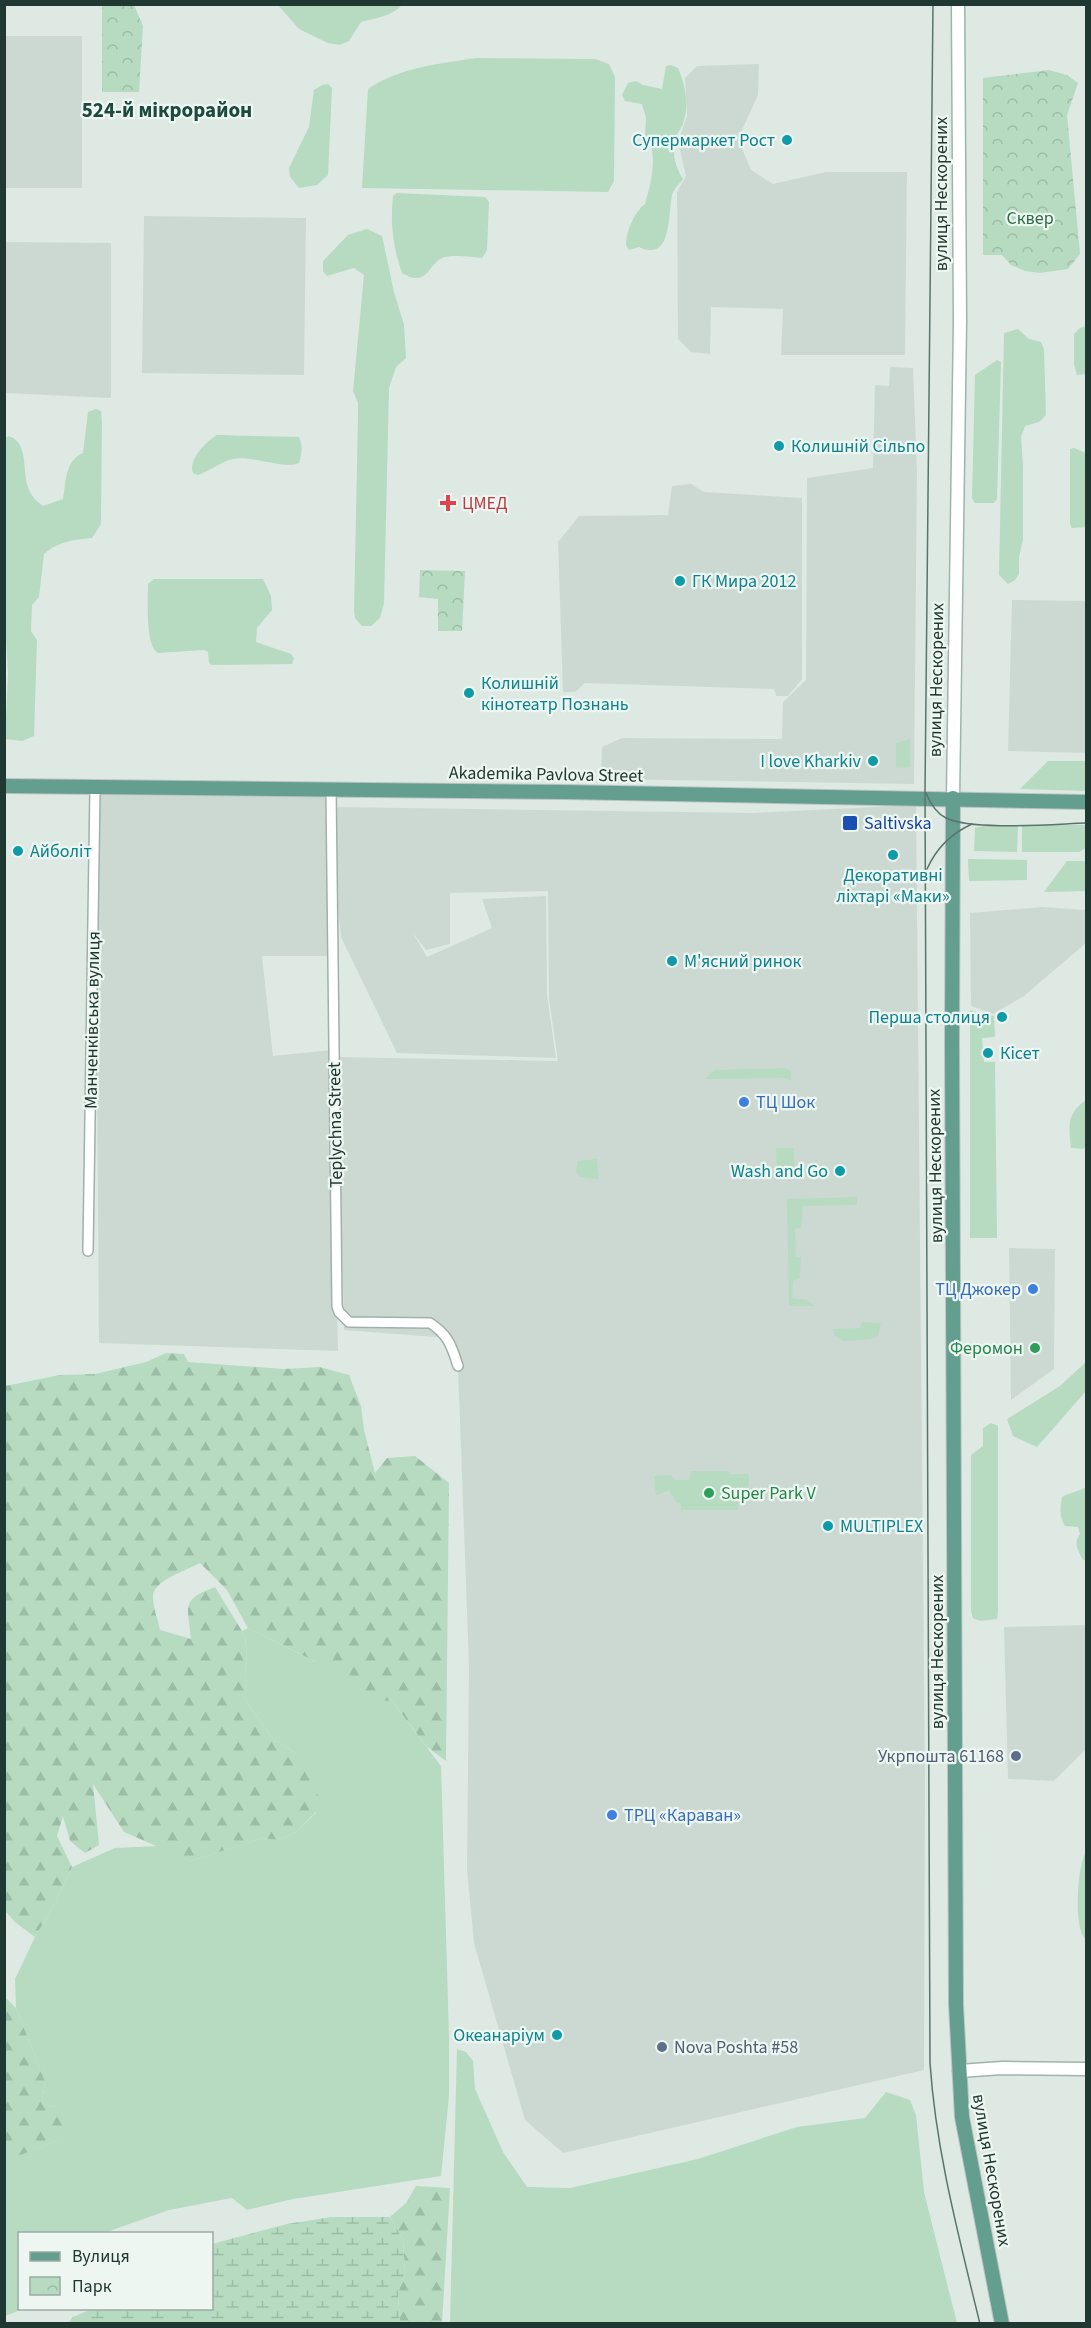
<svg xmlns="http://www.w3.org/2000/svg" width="1091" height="2328" viewBox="0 0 1091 2328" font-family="'Source Sans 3',sans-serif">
<defs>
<pattern id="forest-firs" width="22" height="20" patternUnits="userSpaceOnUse" patternTransform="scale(1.5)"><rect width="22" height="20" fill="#b6dbc0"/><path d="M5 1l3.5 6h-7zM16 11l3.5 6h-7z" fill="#9cbda5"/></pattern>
<pattern id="wetland-marsh" width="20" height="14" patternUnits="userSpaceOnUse" patternTransform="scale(1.5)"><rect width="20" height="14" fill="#b6dbc0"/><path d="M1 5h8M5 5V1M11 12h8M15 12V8" fill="none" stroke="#9cbda5"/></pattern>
<pattern id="park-crowns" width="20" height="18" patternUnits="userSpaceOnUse" patternTransform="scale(1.5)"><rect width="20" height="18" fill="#b6dbc0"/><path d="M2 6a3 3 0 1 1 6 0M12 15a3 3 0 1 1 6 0" fill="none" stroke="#9cbda5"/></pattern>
</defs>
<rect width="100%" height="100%" fill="#dee9e4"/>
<g fill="#ccd9d3">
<polygon points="4,36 82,36 82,188 5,188"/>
<polygon points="759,64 758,95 738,139 751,170 773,184 826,172 907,172 905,355 781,355 783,309 711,307 710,354 691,352 678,339 677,192 686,176 678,142 687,116 685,78 697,66"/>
<polygon points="144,216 306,218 304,375 142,373"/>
<polygon points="5,242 111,243 111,398 5,393"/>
<polygon points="890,367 913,368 917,471 914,784 601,779 602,747 622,738 782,739 783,702 806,680 807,478 873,468 875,385 889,386"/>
<polygon points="691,484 704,492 802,498 802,679 788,696 776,696 774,689 585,683 575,692 563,692 558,542 579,516 668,515 672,486"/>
<polygon points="1012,600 1086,601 1086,753 1008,751"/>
<polygon points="95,795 327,797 330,956 262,956 273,1056 332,1050 338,1351 99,1343"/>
<polygon points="916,805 925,1784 924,2070 563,2153 525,2120 474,1943 467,1870 469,1666 458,1366 448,1338 344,1330 338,1057 558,1061 549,999 548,891 450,893 450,944 426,950 413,933 427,957 492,928 482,899 546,896 547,995 556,1058 397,1053 341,937 337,897 334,807 752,813"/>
<polygon points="1042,907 1086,910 1086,943 1024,996 993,1014 971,1006 970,913"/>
<polygon points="1009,1248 1055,1249 1054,1369 1011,1400"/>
<polygon points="1086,1625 1086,1749 1054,1781 1008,1779 1004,1627"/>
</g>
<g fill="#b6dbc0">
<path d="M278,5H402C392,16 376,18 361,22L349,41L340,45L328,43L299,29Z"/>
<path d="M476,58L595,59L609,64L615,77L614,181L608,192L362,188L368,89C401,67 438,64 476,58Z"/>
<path d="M671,65L678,68C685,84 689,104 684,120C683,127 678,131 676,137C671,151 675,167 683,179C679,184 674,189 672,195C668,214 672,263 639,247L629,250L626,245C626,232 634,212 645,204C650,187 660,150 645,137L646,118L642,104L625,101L622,95L628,83L636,81L643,85L662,89L666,66Z"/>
<polygon points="328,84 332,88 328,175 317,185 299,188 290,177 289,168 309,127 314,90 322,85"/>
<path d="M397,193L485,197L489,202L487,250L482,258C471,257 452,254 442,258C427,266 427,288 402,273C393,248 390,223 393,196Z"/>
<polygon points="367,229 382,236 394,292 404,325 406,358 396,367 389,388 384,603 380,618 371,626 362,626 355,618 354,612 358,416 358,403 353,391 364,275 354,268 327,276 323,271 323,261 348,235"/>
<polygon points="1086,326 1086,374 1077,375 1074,365 1074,334 1080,328"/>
<polygon points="1018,329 1029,339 1041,342 1044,349 1046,415 1039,422 1025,426 1021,437 1023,466 1023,540 1019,557 1019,574 1015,580 1008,584 999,575 1004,333"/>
<polygon points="997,360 1001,362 997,499 994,503 975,503 972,498 975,375"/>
<path d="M96,409L101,411L102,421L101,524L92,538C73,540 59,541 44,554L39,597L32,605L31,631L37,640L34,736L22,741L5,739L8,673L6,640L4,641L5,439L8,436C29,441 22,472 28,487C31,496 36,501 43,506L63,499C66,482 65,460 83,453L88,412Z"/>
<path d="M217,435L299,437C303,446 302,453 299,463C284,470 252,455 233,459C222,461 210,471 198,475L193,473C188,460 206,441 217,435Z"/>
<polygon points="1074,448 1086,453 1086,527 1072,528 1070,524 1070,449"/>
<path d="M154,579H263L271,596L272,610L257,628L256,642L291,654L294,658L292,664L212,665L209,663L208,652L204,650L158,653C145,646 148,599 148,584Z"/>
<polygon points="910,739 910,767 896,768 896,743"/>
<polygon points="1048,761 1086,761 1086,791 1020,789"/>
<polygon points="1018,825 1017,852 974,851 975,828 983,826"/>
<polygon points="1022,825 1086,825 1086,848 1079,852 1022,852"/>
<polygon points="968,859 1027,860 1027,880 969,881"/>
<polygon points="1067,861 1086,861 1086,891 1044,892"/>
<polygon points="970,1010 994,1016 995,1037 982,1038 984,1062 995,1062 997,1238 970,1238"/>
<polygon points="785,1068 791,1071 791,1081 782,1078 705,1079 714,1070"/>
<path d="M1086,1100V1147L1083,1149L1071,1148C1069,1126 1066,1114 1086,1100Z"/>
<polygon points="776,1148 794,1148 795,1174 792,1177 782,1176 777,1170"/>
<polygon points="597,1159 599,1179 580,1177 576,1171 578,1161"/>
<polygon points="857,1197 857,1205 803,1206 801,1228 795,1229 796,1257 801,1257 800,1278 793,1281 792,1298 807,1300 815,1306 789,1306 787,1199"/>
<polygon points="862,1322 881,1323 878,1336 871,1339 843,1341 834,1335 833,1329 860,1328"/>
<polygon points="1086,1362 1086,1391 1037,1447 1013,1436 1007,1419 1060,1386"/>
<polygon points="991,1423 998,1426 998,1612 997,1619 980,1621 973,1618 971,1611 971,1455 983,1446 983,1428"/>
<polygon points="691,1471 729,1471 729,1474 749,1474 748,1496 741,1496 738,1498 738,1510 681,1510 681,1503 677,1503 669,1490 656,1496 654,1476 671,1475 674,1480 689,1480"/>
<path d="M1086,1487V1560H1083C1078,1550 1073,1544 1080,1534L1078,1527L1065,1526C1059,1516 1060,1508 1062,1497C1071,1492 1078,1492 1086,1487Z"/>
<polygon points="248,1628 391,1700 441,1766 449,2036 449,2096 441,2176 293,2199 247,2210 232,2198 169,2210 104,2233 20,2234 20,2308 23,2309 5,2316 4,2161 57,2141 71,2130 54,2107 42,2103 45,2081 16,2008 15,1979 35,1937 56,1902 72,1867 115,1848 158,1846 191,1861 262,1838 278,1840 295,1833 316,1813 297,1754 273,1739 246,1701 245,1674 247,1656 245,1636 242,1631"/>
<path d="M1086,1852V1940C1073,1930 1077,1866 1086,1852Z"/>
<polygon points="457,2049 466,2052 473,2061 475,2089 503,2152 527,2187 570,2188 698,2159 797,2127 865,2118 886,2092 910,2100 916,2115 924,2192 957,2323 450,2323"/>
</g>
<g fill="url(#forest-firs)">
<path d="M166,1353L184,1354L188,1362L283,1369L320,1367L349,1375L361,1406L364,1430L375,1473L387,1458L415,1456L449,1483L446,1761L427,1747L391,1700L374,1703L314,1661L248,1628L227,1590L200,1563C187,1570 152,1581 153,1597C153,1608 158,1620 160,1630L191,1639C188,1606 180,1600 215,1587L245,1636L247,1656L245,1674L246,1701L273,1739L297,1754L310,1767L319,1801L315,1813L295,1833L278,1840L262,1838L191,1861L124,1832L93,1784L99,1845L85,1853L70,1841L63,1816L57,1836L72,1867L56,1902L35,1937L16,1923L5,1911V1386L60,1375L95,1374L146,1362Z"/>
<polygon points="4,1996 16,2008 45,2081 42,2103 54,2107 69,2117 71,2131 57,2141 5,2161"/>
<polygon points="416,2186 450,2188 442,2323 400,2323 398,2293 405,2272 403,2240 390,2217 406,2203"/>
</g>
<polygon fill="url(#wetland-marsh)" points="331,2217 390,2217 403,2240 405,2272 398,2293 400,2323 68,2323 73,2317 92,2309 212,2308 212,2244 287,2224"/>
<g fill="url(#park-crowns)">
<polygon points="102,5 134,5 143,26 139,92 102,92"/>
<polygon points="1049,70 1067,75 1078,83 1067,115 1080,254 1068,269 1040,273 1025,271 1011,265 1002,255 983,255 983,78"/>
<polygon points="420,570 465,571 462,631 438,631 438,599 419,597"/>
</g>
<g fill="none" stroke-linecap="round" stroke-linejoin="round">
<g stroke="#a1b0ab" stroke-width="12">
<g id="street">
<path d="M331,789L337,1306L339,1312L349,1322L430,1323C448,1334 452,1347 458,1366"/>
<polyline points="88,1251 95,788"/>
</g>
</g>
<g stroke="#9db5ac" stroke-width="15">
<g id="secondary">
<polyline points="953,798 960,321 958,4"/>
<polyline points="959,2071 1002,2068 1086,2069"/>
</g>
</g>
<g stroke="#bcc3c2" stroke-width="16">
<g id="primary">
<polyline points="4,786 564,792 1086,802"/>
<polyline points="953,798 952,1043 956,2005 962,2117 1002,2324"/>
</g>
</g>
<use href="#street" stroke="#fff" stroke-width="9"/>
<use href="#secondary" stroke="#fff" stroke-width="12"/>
<use href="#primary" stroke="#639e8f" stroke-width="14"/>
<g stroke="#5a746d" stroke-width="1.5">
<path d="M933,4L925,792L930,2063C936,2152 959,2237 980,2324"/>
<path d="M926,793C930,803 936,813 946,818C973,831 1054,824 1086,823"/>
<path d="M927,869C936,849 952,833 972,824"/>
</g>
</g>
<g fill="#0f9aa8" stroke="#eef6f2" stroke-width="2">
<circle cx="787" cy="140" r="6"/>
<circle cx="779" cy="446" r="6"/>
<circle cx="680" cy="581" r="6"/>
<circle cx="469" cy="693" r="6"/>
<circle cx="873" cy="761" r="6"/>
<circle cx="18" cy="851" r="6"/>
<circle cx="893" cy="855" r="6"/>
<circle cx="672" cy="961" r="6"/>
<circle cx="1002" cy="1017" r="6"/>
<circle cx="988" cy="1053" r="6"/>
<circle cx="840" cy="1171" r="6"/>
<circle cx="828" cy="1526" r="6"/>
<circle cx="557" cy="2035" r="6"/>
</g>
<path fill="#e0444e" stroke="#eef6f2" stroke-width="2" d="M445 494h6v6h6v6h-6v6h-6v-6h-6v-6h6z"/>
<rect fill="#1a4fb4" stroke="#eef6f2" stroke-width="2" x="842" y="815" width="16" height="16" rx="3"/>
<g fill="#3f7fe0" stroke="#eef6f2" stroke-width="2">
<circle cx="744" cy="1102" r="6"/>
<circle cx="1033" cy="1289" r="6"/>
<circle cx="612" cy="1815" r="6"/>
</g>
<g fill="#2e9e5b" stroke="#eef6f2" stroke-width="2">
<circle cx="1035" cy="1348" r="6"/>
<circle cx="709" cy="1493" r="6"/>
</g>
<g fill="#5c6f8a" stroke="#eef6f2" stroke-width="2">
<circle cx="1016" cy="1756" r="6"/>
<circle cx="662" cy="2047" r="6"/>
</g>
<g text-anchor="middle" stroke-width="4.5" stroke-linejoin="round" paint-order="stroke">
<g font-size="18" fill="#0d838f" stroke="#eef6f2" text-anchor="start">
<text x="775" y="146" text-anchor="end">Супермаркет Рост</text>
<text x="791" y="452">Колишній Сільпо</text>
<text x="692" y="587">ГК Мира 2012</text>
<text x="481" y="689">Колишній<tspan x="481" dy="21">кінотеатр Познань</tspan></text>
<text x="861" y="767" text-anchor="end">I love Kharkiv</text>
<text x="30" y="857">Айболіт</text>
<text x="893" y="881" text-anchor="middle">Декоративні<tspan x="893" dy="21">ліхтарі «Маки»</tspan></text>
<text x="684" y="967">М'ясний ринок</text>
<text x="990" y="1023" text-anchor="end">Перша столиця</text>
<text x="1000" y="1059">Кісет</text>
<text x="828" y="1177" text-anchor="end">Wash and Go</text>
<text x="840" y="1532">MULTIPLEX</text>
<text x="545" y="2041" text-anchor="end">Океанаріум</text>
</g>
<g font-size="18" fill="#203832" stroke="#eef6f2">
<text transform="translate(941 194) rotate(-90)" y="6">вулиця Нескорених</text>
<text transform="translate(936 680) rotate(-89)" y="6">вулиця Нескорених</text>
<text transform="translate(546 774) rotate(1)" y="6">Akademika Pavlova Street</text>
<text transform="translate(92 1020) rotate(-89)" y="6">Манченківська вулиця</text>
<text transform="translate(335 1125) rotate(-91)" y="6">Teplychna Street</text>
<text transform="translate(935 1166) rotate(-91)" y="6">вулиця Нескорених</text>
<text transform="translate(937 1652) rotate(-90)" y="6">вулиця Нескорених</text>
<text transform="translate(992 2170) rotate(80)" y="6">вулиця Нескорених</text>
</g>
<g font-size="18" fill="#2b6e45" stroke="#eef6f2">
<text x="1030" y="224">Сквер</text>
</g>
<g font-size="18" fill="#be3a42" stroke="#eef6f2" text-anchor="start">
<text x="462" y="509">ЦМЕД</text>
</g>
<g font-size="18" fill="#164399" stroke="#eef6f2" text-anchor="start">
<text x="864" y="829">Saltivska</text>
</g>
<g font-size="18" fill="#366cbe" stroke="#eef6f2" text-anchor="start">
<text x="756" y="1108">ТЦ Шок</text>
<text x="1021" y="1295" text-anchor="end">ТЦ Джокер</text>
<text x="624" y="1821">ТРЦ «Караван»</text>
</g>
<g font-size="18" fill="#27864d" stroke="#eef6f2" text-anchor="end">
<text x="1023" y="1354">Феромон</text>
<text x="721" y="1499" text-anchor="start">Super Park V</text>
</g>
<g font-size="18" fill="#4e5e75" stroke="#eef6f2" text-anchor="end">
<text x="1004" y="1762">Укрпошта 61168</text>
<text x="674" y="2053" text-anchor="start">Nova Poshta #58</text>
</g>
<g font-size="21" font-weight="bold" fill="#1c4a3f" stroke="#eef6f2">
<text x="167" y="117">524-й мікрорайон</text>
</g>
</g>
<rect width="1091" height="2328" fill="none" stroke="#203832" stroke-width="12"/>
<rect x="18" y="2232" width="195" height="78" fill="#eef6f2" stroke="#9caaa5" stroke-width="1.5"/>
<rect x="30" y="2252" width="30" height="9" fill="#639e8f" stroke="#9caaa5" stroke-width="1.5"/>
<text x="72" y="2262" font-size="18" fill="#203832">Вулиця</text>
<rect x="30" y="2277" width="30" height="18" fill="url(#park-crowns)" stroke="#9caaa5" stroke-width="1.5"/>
<text x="72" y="2292" font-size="18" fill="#203832">Парк</text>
</svg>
